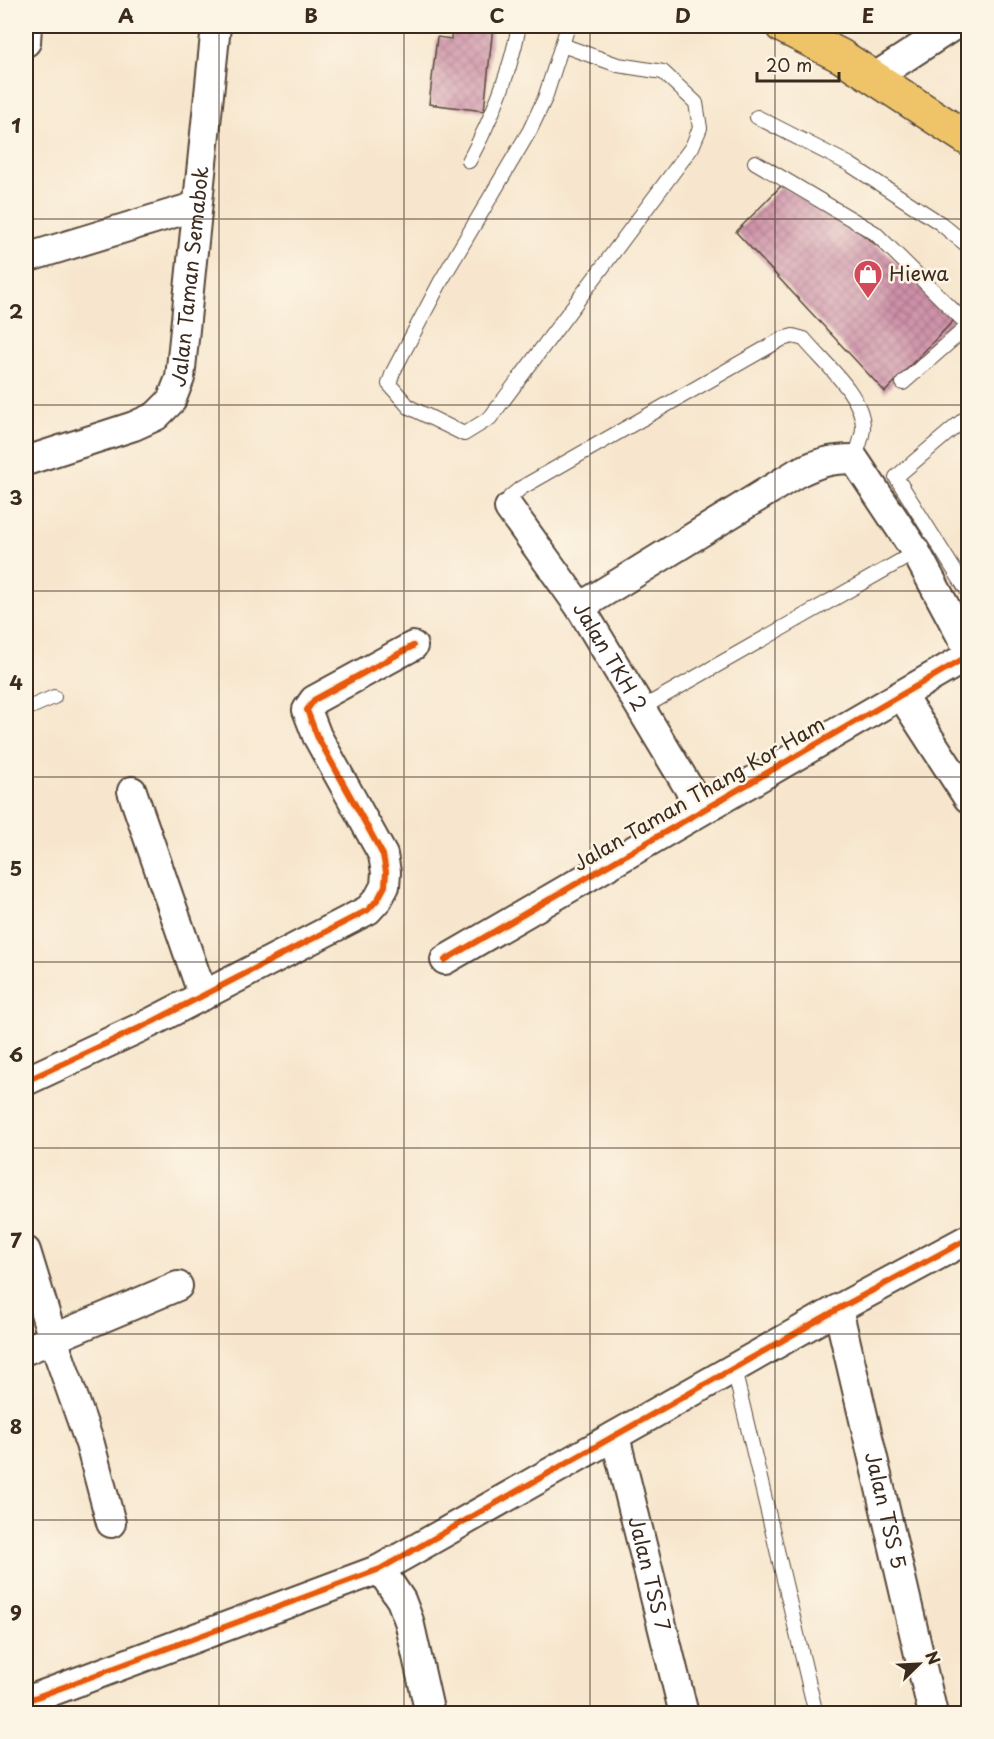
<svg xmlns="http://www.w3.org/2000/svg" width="994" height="1739" viewBox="0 0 994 1739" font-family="'Playpen Sans',sans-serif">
<defs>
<pattern id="building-cross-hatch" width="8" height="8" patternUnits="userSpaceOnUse" patternTransform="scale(1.5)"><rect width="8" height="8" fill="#ce90a8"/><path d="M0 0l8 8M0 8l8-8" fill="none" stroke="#a87688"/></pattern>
</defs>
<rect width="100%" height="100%" fill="#fcf5e5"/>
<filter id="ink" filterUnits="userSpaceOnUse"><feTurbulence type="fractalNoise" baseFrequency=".0167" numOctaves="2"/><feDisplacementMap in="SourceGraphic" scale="12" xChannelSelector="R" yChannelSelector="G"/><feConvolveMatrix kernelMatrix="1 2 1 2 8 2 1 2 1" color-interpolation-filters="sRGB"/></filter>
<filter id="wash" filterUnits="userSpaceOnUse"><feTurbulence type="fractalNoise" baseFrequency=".008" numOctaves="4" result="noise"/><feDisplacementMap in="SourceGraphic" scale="24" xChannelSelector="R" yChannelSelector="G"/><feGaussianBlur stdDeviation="1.35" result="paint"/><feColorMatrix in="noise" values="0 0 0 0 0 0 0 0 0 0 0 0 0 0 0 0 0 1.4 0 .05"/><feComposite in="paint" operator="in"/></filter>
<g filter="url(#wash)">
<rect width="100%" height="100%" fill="#f7e6cd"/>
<g id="blocks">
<g fill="url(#building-cross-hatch)">
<polygon points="452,26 493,26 484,111 429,104 437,37 451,39"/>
<polygon points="781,186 849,224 884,251 955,319 885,392 736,232"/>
</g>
</g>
</g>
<g filter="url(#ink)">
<use href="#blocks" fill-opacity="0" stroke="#574638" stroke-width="1.5"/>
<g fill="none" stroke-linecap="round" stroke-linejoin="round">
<g stroke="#574638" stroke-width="16">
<g id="lane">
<polyline points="562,45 618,65 663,72 696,103 700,128 692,147 490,418 464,434 409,407 389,384 393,372 441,281 530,130 545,98 568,26"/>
<polyline points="757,117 849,164 940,223 968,246"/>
<path d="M469,161C492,118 510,74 519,26"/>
<polyline points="755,162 875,233 968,325"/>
<polyline points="903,383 968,326"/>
<polyline points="968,416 896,477 968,592"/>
<path d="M509,508L510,497L521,488L782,339L793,336L804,339C824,363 863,395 863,427C863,438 858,448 854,459"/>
<polyline points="642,708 916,552"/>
<polyline points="26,709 54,697"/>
<polyline points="734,1369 816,1714"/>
</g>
</g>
<g stroke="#574638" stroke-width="32">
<g id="street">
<polyline points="26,42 27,26"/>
<polyline points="875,77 953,26"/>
<polyline points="26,258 197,206"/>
<path id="s1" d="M26,461L134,426L156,416L171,401L180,378L216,26"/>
<path id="s2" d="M509,508L580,607L702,810"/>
<path d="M580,607L797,473C818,463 830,459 854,459L916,552L968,649"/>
<polyline points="902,696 968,798"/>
<polyline points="132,791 203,996"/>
<polyline points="445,960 968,656"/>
<polyline points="26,1081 152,1022 368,910 378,899 385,886 386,872 383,855 317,736 307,710 314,700 413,646"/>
<polyline points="26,1251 53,1339 90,1444 111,1523"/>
<path id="s3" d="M838,1309L933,1714"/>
<polyline points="26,1350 178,1286"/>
<path id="s4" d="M615,1436L684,1714"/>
<polyline points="380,1569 401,1600 409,1621 430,1714"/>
<polyline points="26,1701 380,1569 838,1309 968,1239"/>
</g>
</g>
<g stroke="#574638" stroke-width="36">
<polyline id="primary" points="782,26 841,56 968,139"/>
</g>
<use href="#lane" stroke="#fff" stroke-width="14"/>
<use href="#street" stroke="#fff" stroke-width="28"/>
<use href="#primary" stroke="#efc469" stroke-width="33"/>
<g stroke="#fcf5e5" stroke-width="10">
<g id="cycleway">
<polyline points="445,960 968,656"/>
<polyline points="26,1081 152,1022 368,910 378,899 385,886 386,872 383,855 317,736 307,710 314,700 413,646"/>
<polyline points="26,1701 380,1569 838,1309 968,1239"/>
</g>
</g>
<use href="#cycleway" stroke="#e8590c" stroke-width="6"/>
</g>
</g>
<path fill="none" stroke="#3b2a1e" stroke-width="1.5" stroke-opacity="0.55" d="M219,26V1714M404,26V1714M590,26V1714M775,26V1714M26,219H968M26,405H968M26,591H968M26,777H968M26,962H968M26,1148H968M26,1334H968M26,1520H968"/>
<defs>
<g id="shop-pin" transform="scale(1.5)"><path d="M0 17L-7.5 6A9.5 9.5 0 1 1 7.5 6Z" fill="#d1495b" stroke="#fcf5e5"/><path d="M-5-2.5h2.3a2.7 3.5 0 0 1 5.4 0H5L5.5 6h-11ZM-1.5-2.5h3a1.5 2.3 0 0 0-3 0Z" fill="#fff"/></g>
</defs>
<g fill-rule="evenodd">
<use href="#shop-pin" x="868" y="274"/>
</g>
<g text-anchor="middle" stroke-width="5" stroke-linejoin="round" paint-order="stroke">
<g font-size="20" fill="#3b2a1e" stroke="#fcf5e5" text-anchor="start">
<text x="889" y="281">Hiewa</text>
</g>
<g font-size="20" fill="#3b2a1e" stroke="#fcf5e5">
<text dy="7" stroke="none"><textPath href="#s1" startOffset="286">Jalan Taman Semabok</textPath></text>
<text dy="7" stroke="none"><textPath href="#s2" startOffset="180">Jalan TKH 2</textPath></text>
<text transform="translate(699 794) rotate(-30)" y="7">Jalan Taman Thang Kor Ham</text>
<text dy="7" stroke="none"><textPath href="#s3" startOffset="207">Jalan TSS 5</textPath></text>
<text dy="7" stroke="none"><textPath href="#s4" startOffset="142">Jalan TSS 7</textPath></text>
</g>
</g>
<rect width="994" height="1739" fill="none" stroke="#fcf5e5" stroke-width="66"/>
<g transform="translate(919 1664) rotate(66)" stroke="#fcf5e5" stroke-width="4.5" paint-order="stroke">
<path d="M0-4.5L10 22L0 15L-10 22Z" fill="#3b2a1e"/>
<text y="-9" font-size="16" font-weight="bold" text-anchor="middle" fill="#3b2a1e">N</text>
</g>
<path d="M757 72v9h82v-9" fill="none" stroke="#3b2a1e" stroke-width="3"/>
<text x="766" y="72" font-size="18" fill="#3b2a1e" stroke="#fcf5e5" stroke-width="4.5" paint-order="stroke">20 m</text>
<rect x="33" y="33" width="928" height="1673" fill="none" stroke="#3b2a1e" stroke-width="2"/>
<g font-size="20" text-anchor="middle" font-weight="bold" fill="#3b2a1e">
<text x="126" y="23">A</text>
<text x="311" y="23">B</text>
<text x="497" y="23">C</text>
<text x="683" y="23">D</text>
<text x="868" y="23">E</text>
<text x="16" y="133">1</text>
<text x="16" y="319">2</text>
<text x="16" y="505">3</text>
<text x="16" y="690">4</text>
<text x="16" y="876">5</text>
<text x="16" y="1062">6</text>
<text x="16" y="1248">7</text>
<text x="16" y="1434">8</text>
<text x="16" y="1620">9</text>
</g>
</svg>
